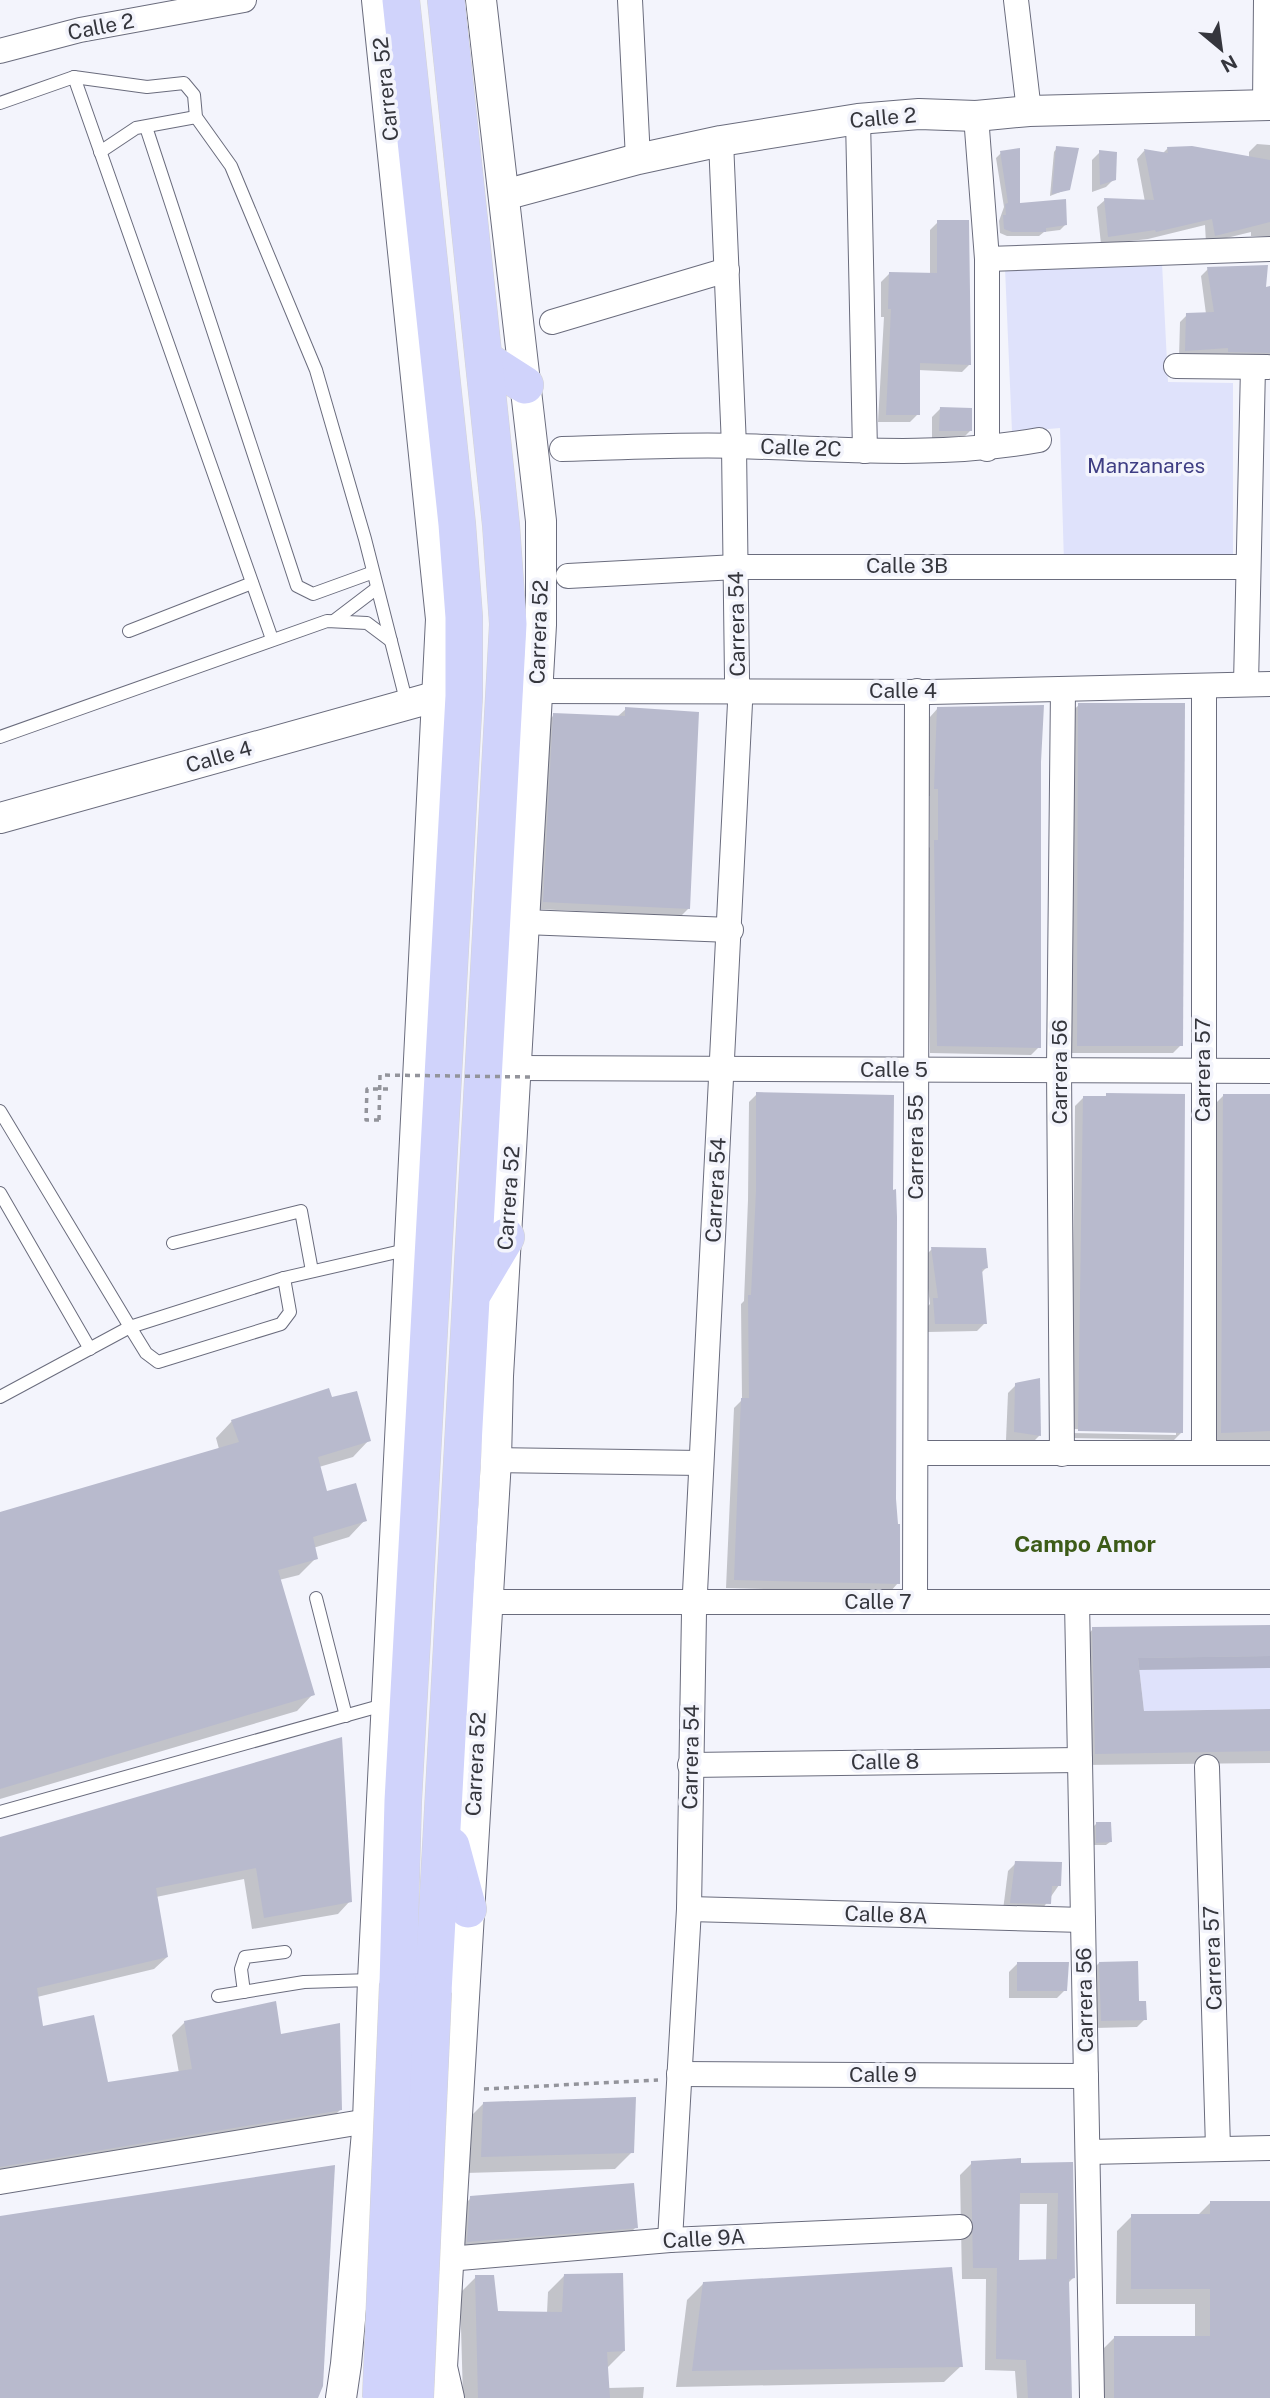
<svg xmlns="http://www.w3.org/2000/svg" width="1270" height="2398" viewBox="0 0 1270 2398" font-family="'Public Sans',sans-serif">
<rect width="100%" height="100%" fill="#f3f4fc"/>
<g fill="#dfe2fb">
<polygon points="1162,263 1168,382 1233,383 1233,560 1064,563 1060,428 1012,432 1005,268"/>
<polygon points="1270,1656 1270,1709 1144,1711 1138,1658"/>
</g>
<g fill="#0003" fill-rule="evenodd">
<polygon points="1257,144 1270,145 1270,236 1251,236 1251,232 1206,243 1205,225 1148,239 1101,244 1097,207 1105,200 1145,202 1137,159 1144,151 1162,154 1168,148 1249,158 1249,152"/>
<polygon points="1057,148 1068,189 1050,196 1054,152"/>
<polygon points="1100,152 1114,179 1106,187 1092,192 1092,160"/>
<polygon points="1001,153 1018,204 1065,225 1060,230 1044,232 1039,236 1007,236 1000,233 999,221 1004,207 996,158"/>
<polygon points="938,222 970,364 962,372 918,370 918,414 910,422 878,422 884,317 881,317 881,282 889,274 930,275 930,230"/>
<polygon points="1208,269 1264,289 1270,296 1270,360 1221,358 1222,354 1179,357 1180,322 1187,315 1206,314 1201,276"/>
<polygon points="940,409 970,431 962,439 932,438 932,417"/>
<polygon points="1079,705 1181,1045 1173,1053 1069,1053 1070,713"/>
<polygon points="938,708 1039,761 1039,1047 1031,1055 930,1053 927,850 930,847 930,796 927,796 930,717"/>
<polygon points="626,709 689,908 681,916 536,909 546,723 554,715 617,717"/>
<polygon points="757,1094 895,1499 898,1583 890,1592 726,1588 734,1408 742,1400 741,1304 744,1301 748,1200 749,1102"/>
<polygon points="1270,1094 1270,1441 1214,1440 1215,1104 1223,1096"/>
<polygon points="1107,1095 1182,1432 1174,1440 1071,1438 1071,1433 1176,1435 1176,1431 1071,1429 1075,1106 1083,1098 1103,1098"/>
<polygon points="932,1249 986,1268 981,1273 985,1323 977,1331 928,1332 926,1308 930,1304 924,1257"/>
<polygon points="1016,1385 1040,1435 1032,1443 1006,1440 1008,1393"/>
<polygon points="330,1400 369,1440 353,1457 319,1467 326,1493 365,1520 349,1537 313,1548 316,1558 299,1575 279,1580 313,1694 297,1711 0,1799 0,1514 219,1449 216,1438 232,1421"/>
<polygon points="1270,1627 1270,1668 1138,1670 1142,1713 1270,1711 1270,1763 1083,1765 1081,1642 1093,1629"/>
<polygon points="341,1739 350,1901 338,1914 252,1929 244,1879 156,1897 167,1957 154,1969 37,1997 42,2028 107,2084 179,2073 172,2035 185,2022 279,2036 340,2110 328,2122 0,2175 0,1838"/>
<polygon points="1097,1823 1110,1842 1106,1845 1094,1845 1093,1827"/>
<polygon points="1016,1863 1059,1885 1041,1911 1003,1910 1008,1871"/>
<polygon points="1099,1963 1137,2003 1145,2019 1137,2027 1094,2028 1091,1971"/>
<polygon points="1017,1964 1065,1990 1057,1998 1009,1998 1009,1972"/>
<polygon points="483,2104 632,2152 615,2169 465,2173 467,2120"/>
<path d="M972,2163L1071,2164L1073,2278L1067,2284L1069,2398H1017L1015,2371L985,2370L986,2279H962L960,2175ZM1018,2204H1047L1046,2261H1018Z"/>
<polygon points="471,2198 636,2227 620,2244 452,2258 454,2215"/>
<polygon points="1211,2202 1270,2203 1270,2398 1099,2398 1100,2352 1115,2337 1195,2337 1195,2304 1116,2304 1117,2231 1132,2216 1197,2216"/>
<polygon points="564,2276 624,2351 608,2367 608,2388 644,2387 643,2398 463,2398 460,2293 476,2277 496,2313 547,2313 548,2292"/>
<polygon points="704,2283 961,2366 944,2382 676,2387 687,2300"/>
</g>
<g fill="#b8bacd" fill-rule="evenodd">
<polygon points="1056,146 1079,148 1070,190 1052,194"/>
<polygon points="1192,146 1270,160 1270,222 1215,236 1212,219 1156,232 1155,230 1108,237 1104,198 1154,200 1144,149 1168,153 1167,147"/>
<polygon points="1020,148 1020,203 1066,199 1067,225 1046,228 1046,232 1012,232 1004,229 1003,215 1006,215 1005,204 1008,203 1000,151"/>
<polygon points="1099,150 1117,152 1116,180 1100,185"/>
<polygon points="937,220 969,220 971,365 920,363 920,415 886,415 891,309 888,309 889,272 937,273"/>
<polygon points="1268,265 1266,287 1270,286 1270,353 1228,352 1228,348 1185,351 1186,313 1214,312 1207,267"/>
<polygon points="940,407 972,408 972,431 939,431"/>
<polygon points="1078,703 1185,703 1183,1046 1077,1046"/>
<polygon points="1044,705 1041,762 1041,1048 937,1046 934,840 938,840 938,789 934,789 937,707"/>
<polygon points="625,707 699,712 690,909 543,902 553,713 625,716"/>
<polygon points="756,1092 894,1095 893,1190 896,1189 897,1217 896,1499 898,1524 900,1524 900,1584 734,1580 741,1398 749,1398 748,1295 751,1295 756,1191"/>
<polygon points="1106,1093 1185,1094 1183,1433 1078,1431 1083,1096 1106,1096"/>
<polygon points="1223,1094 1270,1094 1270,1431 1221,1433"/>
<polygon points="931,1247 986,1248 988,1268 982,1269 987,1324 935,1324 933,1298 938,1298"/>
<polygon points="1040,1378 1041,1436 1014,1432 1015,1383"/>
<polygon points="329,1388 332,1397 357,1391 371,1441 318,1457 327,1491 356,1483 367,1521 313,1537 318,1559 278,1570 315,1695 0,1789 0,1512 239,1442 231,1420"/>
<polygon points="1270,1625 1270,1656 1138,1658 1144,1711 1270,1709 1270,1751 1095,1754 1092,1627"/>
<polygon points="342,1737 352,1902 264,1918 256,1868 156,1888 168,1957 37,1988 43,2026 94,2015 108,2082 192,2069 184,2021 276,2001 281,2034 340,2023 342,2110 0,2167 0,1837"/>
<polygon points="1096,1822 1111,1822 1112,1842 1096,1843"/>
<polygon points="1015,1861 1062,1862 1061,1886 1052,1886 1051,1904 1010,1903"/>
<polygon points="1138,1961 1139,2001 1146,2001 1147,2020 1101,2021 1099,1962"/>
<polygon points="1017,1962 1069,1962 1067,1991 1017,1991"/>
<polygon points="636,2097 634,2153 481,2157 483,2102"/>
<path d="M1021,2158V2163L1073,2162L1075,2278L1069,2279L1072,2398H1028L1026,2360L996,2359L997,2268H973L971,2161ZM1020,2193H1058L1057,2259L1019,2260Z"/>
<polygon points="335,2165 323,2386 318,2398 0,2398 0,2216"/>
<polygon points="634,2183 638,2228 467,2242 470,2196"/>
<polygon points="1210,2201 1270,2201 1270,2398 1114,2398 1114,2336 1210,2336 1210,2289 1131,2289 1131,2214 1210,2214"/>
<polygon points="952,2267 963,2367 692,2371 703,2282"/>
<polygon points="623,2273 625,2351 607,2352 610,2398 478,2398 475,2275 494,2275 498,2311 562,2312 564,2274"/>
</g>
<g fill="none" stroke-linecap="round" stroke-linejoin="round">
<g stroke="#6a6c7d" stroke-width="14">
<g id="service">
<polyline points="74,77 147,87 184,83 194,95 196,117 231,166 316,370 365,539 407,704"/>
<polyline points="0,103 74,77 272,639"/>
<polyline points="146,127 297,586 313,594 371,573"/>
<polyline points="100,152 136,128 196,117"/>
<polyline points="335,620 377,588"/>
<polyline points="129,631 252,583"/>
<polyline points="0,737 327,621 367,623 391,641"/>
<polyline points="0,1111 130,1327 284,1278 410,1249"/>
<polyline points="0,1193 90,1349"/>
<polyline points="173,1243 301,1211 312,1271"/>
<polyline points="0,1397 130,1327 146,1353 158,1362 281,1324 290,1312 284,1278"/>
<polyline points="316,1598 346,1716"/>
<polyline points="0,1812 387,1704"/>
<polyline points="244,1992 241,1969 245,1957 285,1952"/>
<polyline points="218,1996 304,1982 372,1980"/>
</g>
</g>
<g stroke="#6a6c7d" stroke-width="26">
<g id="minor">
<polyline points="630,0 638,159"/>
<polyline points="1016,0 1029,111"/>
<polyline points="0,51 80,30 244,0"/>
<polyline points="1265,105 1266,0"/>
<polyline points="976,116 987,259 987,449"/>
<polyline points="858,119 865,451"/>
<polyline points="987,259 1270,249"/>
<polyline points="552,322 727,270"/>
<polyline points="1176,366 1267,367"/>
<path d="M562,449C621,448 680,444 738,446C838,449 940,458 1039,440"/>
<polyline points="568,576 736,567 1247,567"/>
<polyline points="1246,684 1253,367"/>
<polyline points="1204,687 1204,1453"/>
<polyline points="536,691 930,692 1270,684"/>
<polyline points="524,922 731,930"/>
<polyline points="517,1068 1270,1071"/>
<polyline points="917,1453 1270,1453"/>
<polyline points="1062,1454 1059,1068 1063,689"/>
<polyline points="496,1460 701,1463"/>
<polyline points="485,1602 1270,1602"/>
<polyline points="915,1602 917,691"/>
<polyline points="1077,1602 1092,2398"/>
<polyline points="690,1765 1080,1760"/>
<polyline points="1207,1767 1218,2148"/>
<polyline points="689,1909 1083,1920"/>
<polyline points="679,2074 1086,2076"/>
<polyline points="1088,2152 1270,2148"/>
<polyline points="0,2182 368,2121"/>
<polyline points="670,2240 689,1909 694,1612 740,703 737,679 734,446 721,141"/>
<polyline points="448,2259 670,2240 960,2227"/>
</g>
</g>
<g stroke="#6a6c7d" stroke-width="32">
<g id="tertiary">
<polyline points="504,195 638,159 721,141 858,119 919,114 976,116 1029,111 1270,105"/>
<polyline points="0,818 438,696"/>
<polyline points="341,2398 346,2364 368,2121 373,1980 441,619 377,0"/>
<polyline points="449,2398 442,2367 496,1460 498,1376 541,625 541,521 481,0"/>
</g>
</g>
<g stroke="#d3d3d4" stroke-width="38">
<g id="primary">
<polyline points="484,359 525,385"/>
<polyline points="474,1291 506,1237"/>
<polyline points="451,1846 468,1909"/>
<polyline points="398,1984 403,1801 464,696 464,617 457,524 401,0"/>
<polyline points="433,1992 508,624 501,525 446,0"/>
</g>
</g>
<g stroke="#93949b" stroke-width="3.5" stroke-dasharray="5 5" stroke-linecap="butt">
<polyline points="379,1120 366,1120 367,1089 392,1089"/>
<polyline points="484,2089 658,2080"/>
</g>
<use href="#service" stroke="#fff" stroke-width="12"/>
<use href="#minor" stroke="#fff" stroke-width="24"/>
<use href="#tertiary" stroke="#fff" stroke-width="30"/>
<use href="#primary" stroke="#d0d3fb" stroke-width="37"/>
<g stroke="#d3d3d4" stroke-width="38" stroke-linecap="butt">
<g id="primary-bridge">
<polyline points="381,2398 398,1984"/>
<polyline points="415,2398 433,1992"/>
</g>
</g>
<polyline stroke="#93949b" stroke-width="3.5" stroke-dasharray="5 5" stroke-linecap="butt" points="379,1120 380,1075 531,1077"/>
<use href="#primary-bridge" stroke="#d0d3fb" stroke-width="37"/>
</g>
<g text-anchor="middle" stroke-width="7" stroke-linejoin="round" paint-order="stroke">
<g font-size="21" fill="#35363d" stroke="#f3f4fc">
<text transform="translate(101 27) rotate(-11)" y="7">Calle 2</text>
<text transform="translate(386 89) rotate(-96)" y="7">Carrera 52</text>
<text transform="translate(883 118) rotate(-5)" y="7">Calle 2</text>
<text transform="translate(801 448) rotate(2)" y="7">Calle 2C</text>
<text x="907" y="573">Calle 3B</text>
<text transform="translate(737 624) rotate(-91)" y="7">Carrera 54</text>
<text transform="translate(539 632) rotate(-88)" y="7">Carrera 52</text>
<text x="903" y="698">Calle 4</text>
<text transform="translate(219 757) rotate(-16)" y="7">Calle 4</text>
<text x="894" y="1077">Calle 5</text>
<text transform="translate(1203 1070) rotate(-90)" y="7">Carrera 57</text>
<text transform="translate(1060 1072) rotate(-90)" y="7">Carrera 56</text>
<text transform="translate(916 1147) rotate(-90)" y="7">Carrera 55</text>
<text transform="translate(716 1190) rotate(-87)" y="7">Carrera 54</text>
<text transform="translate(509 1198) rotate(-86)" y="7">Carrera 52</text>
<text x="878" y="1609">Calle 7</text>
<text transform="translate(691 1757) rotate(-89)" y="7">Carrera 54</text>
<text transform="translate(885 1762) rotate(-1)" y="7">Calle 8</text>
<text transform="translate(476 1764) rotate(-87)" y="7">Carrera 52</text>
<text transform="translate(886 1915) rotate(2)" y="7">Calle 8A</text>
<text transform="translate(1213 1958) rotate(-92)" y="7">Carrera 57</text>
<text transform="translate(1085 2000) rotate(-91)" y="7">Carrera 56</text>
<text x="883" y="2082">Calle 9</text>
<text transform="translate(704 2239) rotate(-3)" y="7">Calle 9A</text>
</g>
<g font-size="21" fill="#3f3e84" stroke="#f3f4fc">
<text x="1146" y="473">Manzanares</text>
</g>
<g font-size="23" font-weight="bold" fill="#3d5b18" stroke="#f3f4fc">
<text x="1085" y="1552">Campo Amor</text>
</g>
</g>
<g transform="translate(1221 49) rotate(151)" stroke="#f3f4fc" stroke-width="5" paint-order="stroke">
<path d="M0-5L12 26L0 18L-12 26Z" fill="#35363d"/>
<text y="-10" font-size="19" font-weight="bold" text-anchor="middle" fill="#35363d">N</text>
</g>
</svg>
